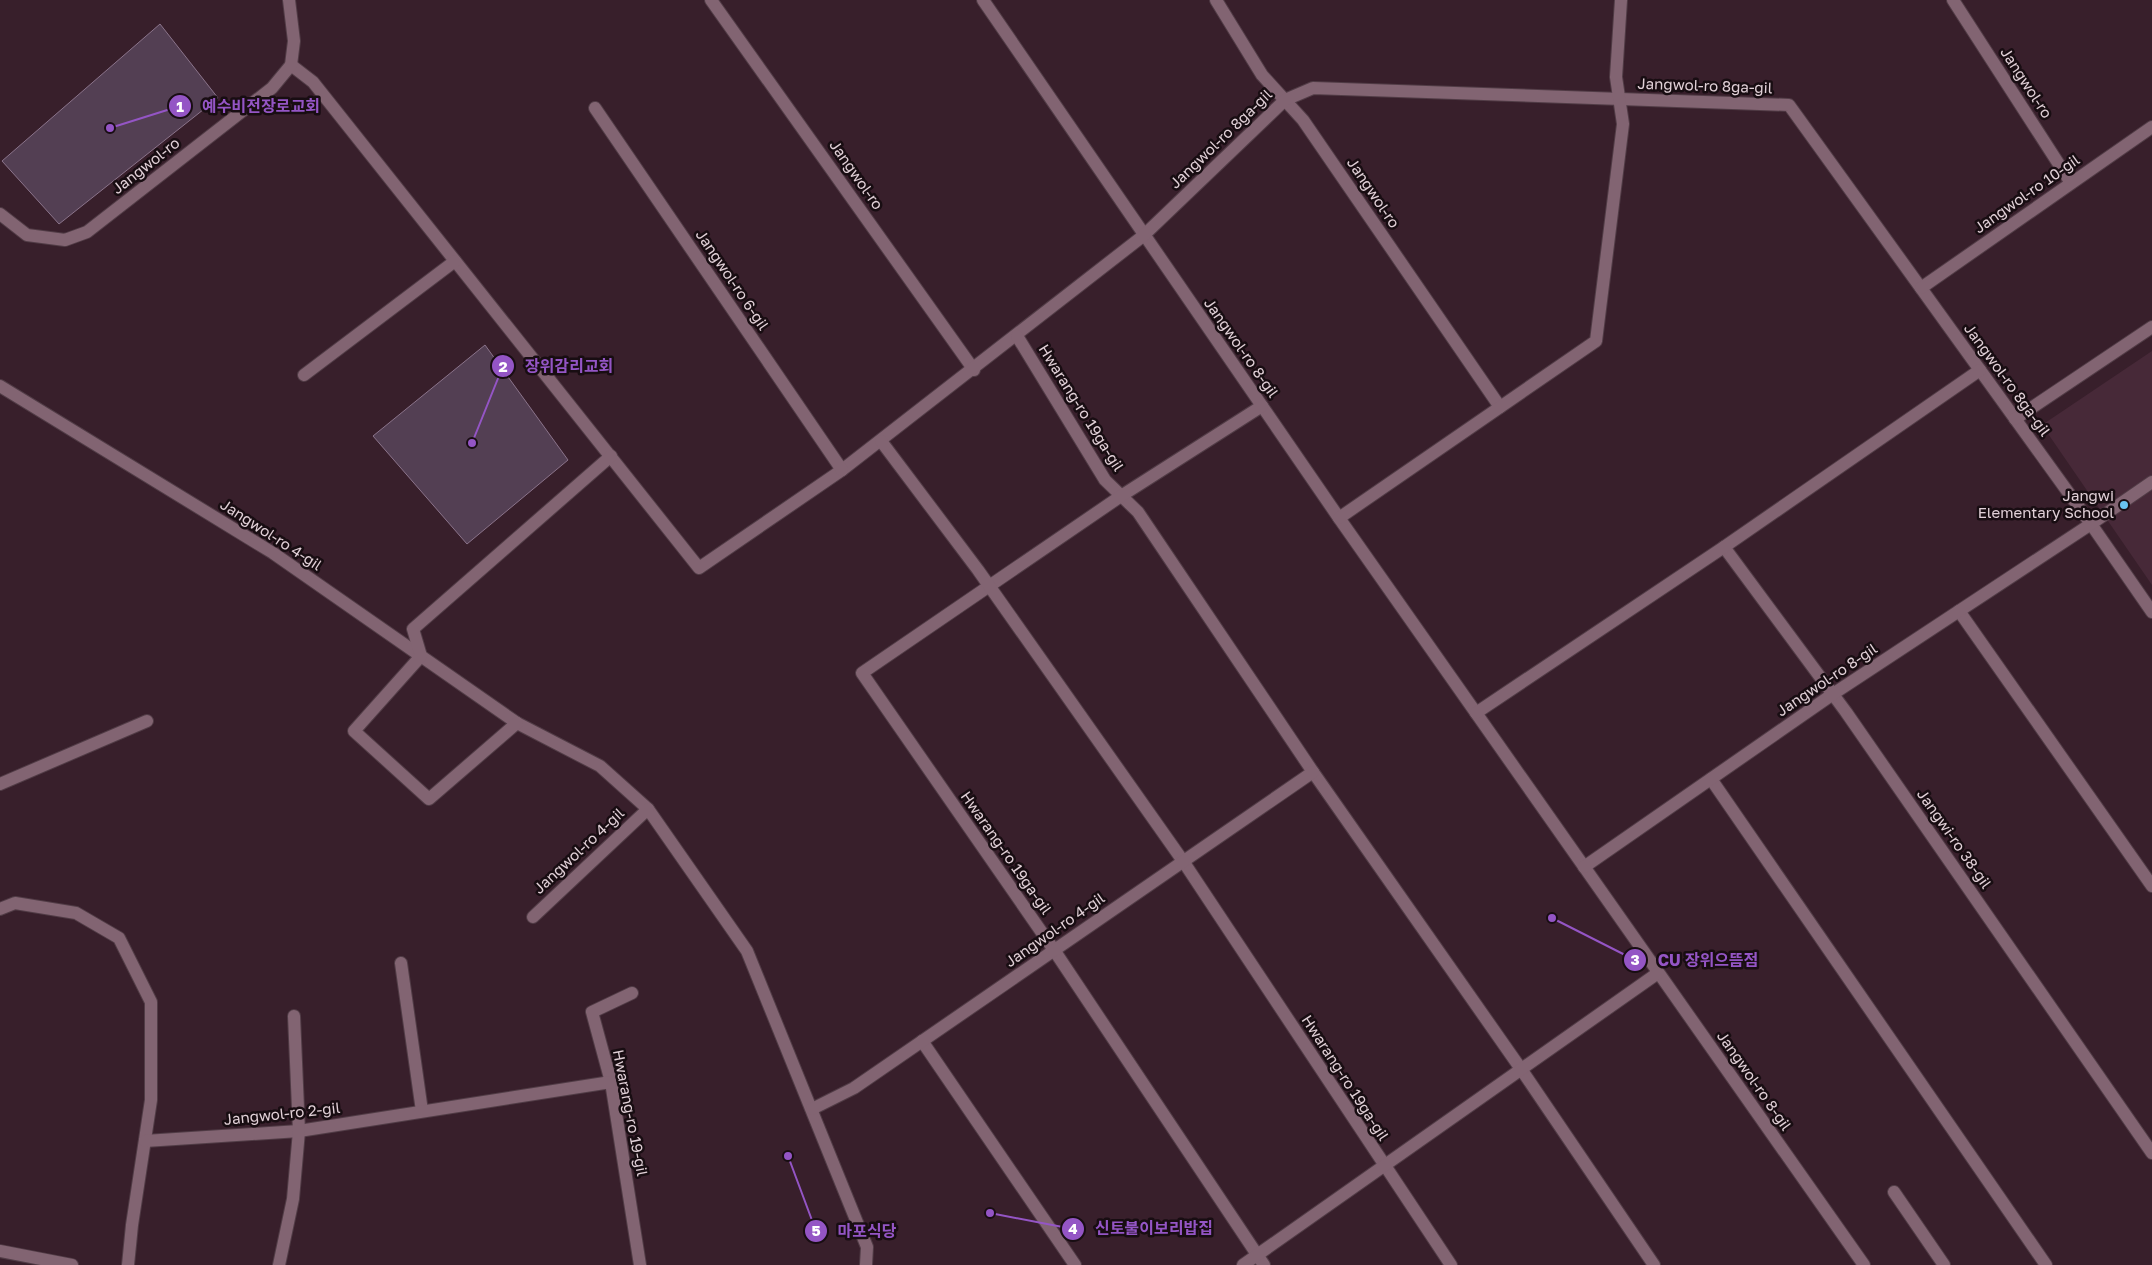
<svg xmlns="http://www.w3.org/2000/svg" width="2152" height="1265" viewBox="0 0 2152 1265" font-family="'Golos Text','Noto Sans KR',sans-serif">
<rect width="100%" height="100%" fill="#381f2b"/>
<polygon fill="#472938" points="2152,351 2152,585 2042,425"/>
<g fill="#533f53" stroke="#8b748b">
<polygon points="160,24 218,98 59,224 2,161"/>
<polygon points="485,345 568,460 467,544 373,436"/>
</g>
<g fill="none" stroke-linecap="round" stroke-linejoin="round">
<g stroke="#513c46" stroke-width="14">
<g id="minor">
<polyline points="711,0 974,370"/>
<polyline points="983,0 1339,518 1864,1265"/>
<polyline points="1216,0 1262,75 1303,120 1500,407"/>
<polyline points="1953,0 2071,183"/>
<polyline points="291,65 313,82 699,568 842,470 1143,236 1285,100 1313,88 1789,105 2091,524 2152,612"/>
<polyline points="595,108 842,470"/>
<polyline points="0,214 27,235 65,240 87,232 272,88 291,65 294,41 289,0"/>
<polyline points="1921,288 2152,127"/>
<polyline points="1017,336 1105,480 1138,512 1313,772 1521,1069 1654,1265"/>
<polyline points="304,375 455,261"/>
<polyline points="0,386 273,553 517,723 600,766 648,809 747,951 867,1247 866,1265"/>
<polyline points="1262,406 1121,496 862,673 1054,950 1264,1265"/>
<polyline points="2015,419 2152,327"/>
<polyline points="881,441 978,570 1183,861 1451,1265"/>
<polyline points="1339,518 1596,341 1623,124 1616,77 1621,0"/>
<polyline points="1724,547 1846,712 2152,1153"/>
<polyline points="1959,611 2152,886"/>
<polyline points="1476,713 1724,547 1980,370"/>
<polyline points="517,723 429,799 354,731 421,656 413,629 611,456"/>
<polyline points="1711,779 2046,1265"/>
<polyline points="0,784 147,721"/>
<polyline points="1584,867 1833,694 2091,524 2152,482"/>
<polyline points="0,909 15,903 76,913 119,938 151,1002 151,1100 132,1225 128,1265"/>
<polyline points="533,917 648,809"/>
<polyline points="401,963 422,1111"/>
<polyline points="632,993 592,1012 611,1082 640,1265"/>
<polyline points="922,1041 1075,1265"/>
<polyline points="812,1109 854,1088 1313,772"/>
<polyline points="145,1141 299,1131 611,1082"/>
<polyline points="1894,1192 1944,1265"/>
<polyline points="0,1251 72,1265"/>
<polyline points="279,1265 293,1199 299,1131 294,1016"/>
<polyline points="1243,1265 1658,973"/>
</g>
</g>
<use href="#minor" stroke="#826472" stroke-width="12"/>
</g>
<circle fill="#69c3f1" stroke="#180d12" stroke-width="2" cx="2124" cy="505" r="5"/>
<g text-anchor="middle" stroke-width="5" stroke-linejoin="round" paint-order="stroke">
<g font-size="15" fill="#e1d0d7" stroke="#180d12">
<text transform="translate(2026 83) rotate(57)" y="5">Jangwol-ro</text>
<text transform="translate(1705 86) rotate(2)" y="5">Jangwol-ro 8ga-gil</text>
<text transform="translate(1221 139) rotate(-44)" y="5">Jangwol-ro 8ga-gil</text>
<text transform="translate(146 166) rotate(-38)" y="5">Jangwol-ro</text>
<text transform="translate(856 175) rotate(55)" y="5">Jangwol-ro</text>
<text transform="translate(1373 193) rotate(56)" y="5">Jangwol-ro</text>
<text transform="translate(2027 194) rotate(-35)" y="5">Jangwol-ro 10-gil</text>
<text transform="translate(732 280) rotate(56)" y="5">Jangwol-ro 6-gil</text>
<text transform="translate(1241 348) rotate(55)" y="5">Jangwol-ro 8-gil</text>
<text transform="translate(2007 380) rotate(54)" y="5">Jangwol-ro 8ga-gil</text>
<text transform="translate(1081 408) rotate(58)" y="5">Hwarang-ro 19ga-gil</text>
<text transform="translate(271 535) rotate(33)" y="5">Jangwol-ro 4-gil</text>
<text transform="translate(1827 680) rotate(-34)" y="5">Jangwol-ro 8-gil</text>
<text transform="translate(1954 839) rotate(55)" y="5">Jangwi-ro 38-gil</text>
<text transform="translate(579 851) rotate(-43)" y="5">Jangwol-ro 4-gil</text>
<text transform="translate(1006 853) rotate(55)" y="5">Hwarang-ro 19ga-gil</text>
<text transform="translate(1055 930) rotate(-35)" y="5">Jangwol-ro 4-gil</text>
<text transform="translate(1345 1078) rotate(57)" y="5">Hwarang-ro 19ga-gil</text>
<text transform="translate(1754 1081) rotate(55)" y="5">Jangwol-ro 8-gil</text>
<text transform="translate(630 1113) rotate(79)" y="5">Hwarang-ro 19-gil</text>
<text transform="translate(282 1114) rotate(-6)" y="5">Jangwol-ro 2-gil</text>
</g>
<g font-size="15" fill="#e1d0d7" stroke="#180d12" text-anchor="end">
<text x="2114" y="501">Jangwi<tspan x="2114" dy="17">Elementary School</tspan></text>
</g>
</g>
<path fill="none" stroke="#9455c5" stroke-width="2" d="M110 128L180 106M472 443L503 366M1552 918L1635 960M990 1213L1073 1229M788 1156L816 1231"/>
<g fill="#9455c5" stroke="#180d12" stroke-width="2">
<circle cx="110" cy="128" r="5"/>
<circle cx="472" cy="443" r="5"/>
<circle cx="1552" cy="918" r="5"/>
<circle cx="990" cy="1213" r="5"/>
<circle cx="788" cy="1156" r="5"/>
<circle cx="180" cy="106" r="12"/>
<circle cx="503" cy="366" r="12"/>
<circle cx="1635" cy="960" r="12"/>
<circle cx="1073" cy="1229" r="12"/>
<circle cx="816" cy="1231" r="12"/>
</g>
<g font-size="15" text-anchor="middle" font-weight="bold" fill="#fff">
<text x="180" y="112">1</text>
<text x="503" y="372">2</text>
<text x="1635" y="965">3</text>
<text x="1073" y="1234">4</text>
<text x="816" y="1236">5</text>
</g>
<g font-size="16" text-anchor="middle" font-weight="bold" fill="#9455c5" stroke="#180d12" stroke-width="5" stroke-linejoin="round" paint-order="stroke">
<text x="261" y="112">예수비전장로교회</text>
<text x="569" y="372">장위감리교회</text>
<text x="1708" y="966">CU 장위으뜸점</text>
<text x="1154" y="1234">신토불이보리밥집</text>
<text x="867" y="1237">마포식당</text>
</g>
</svg>
